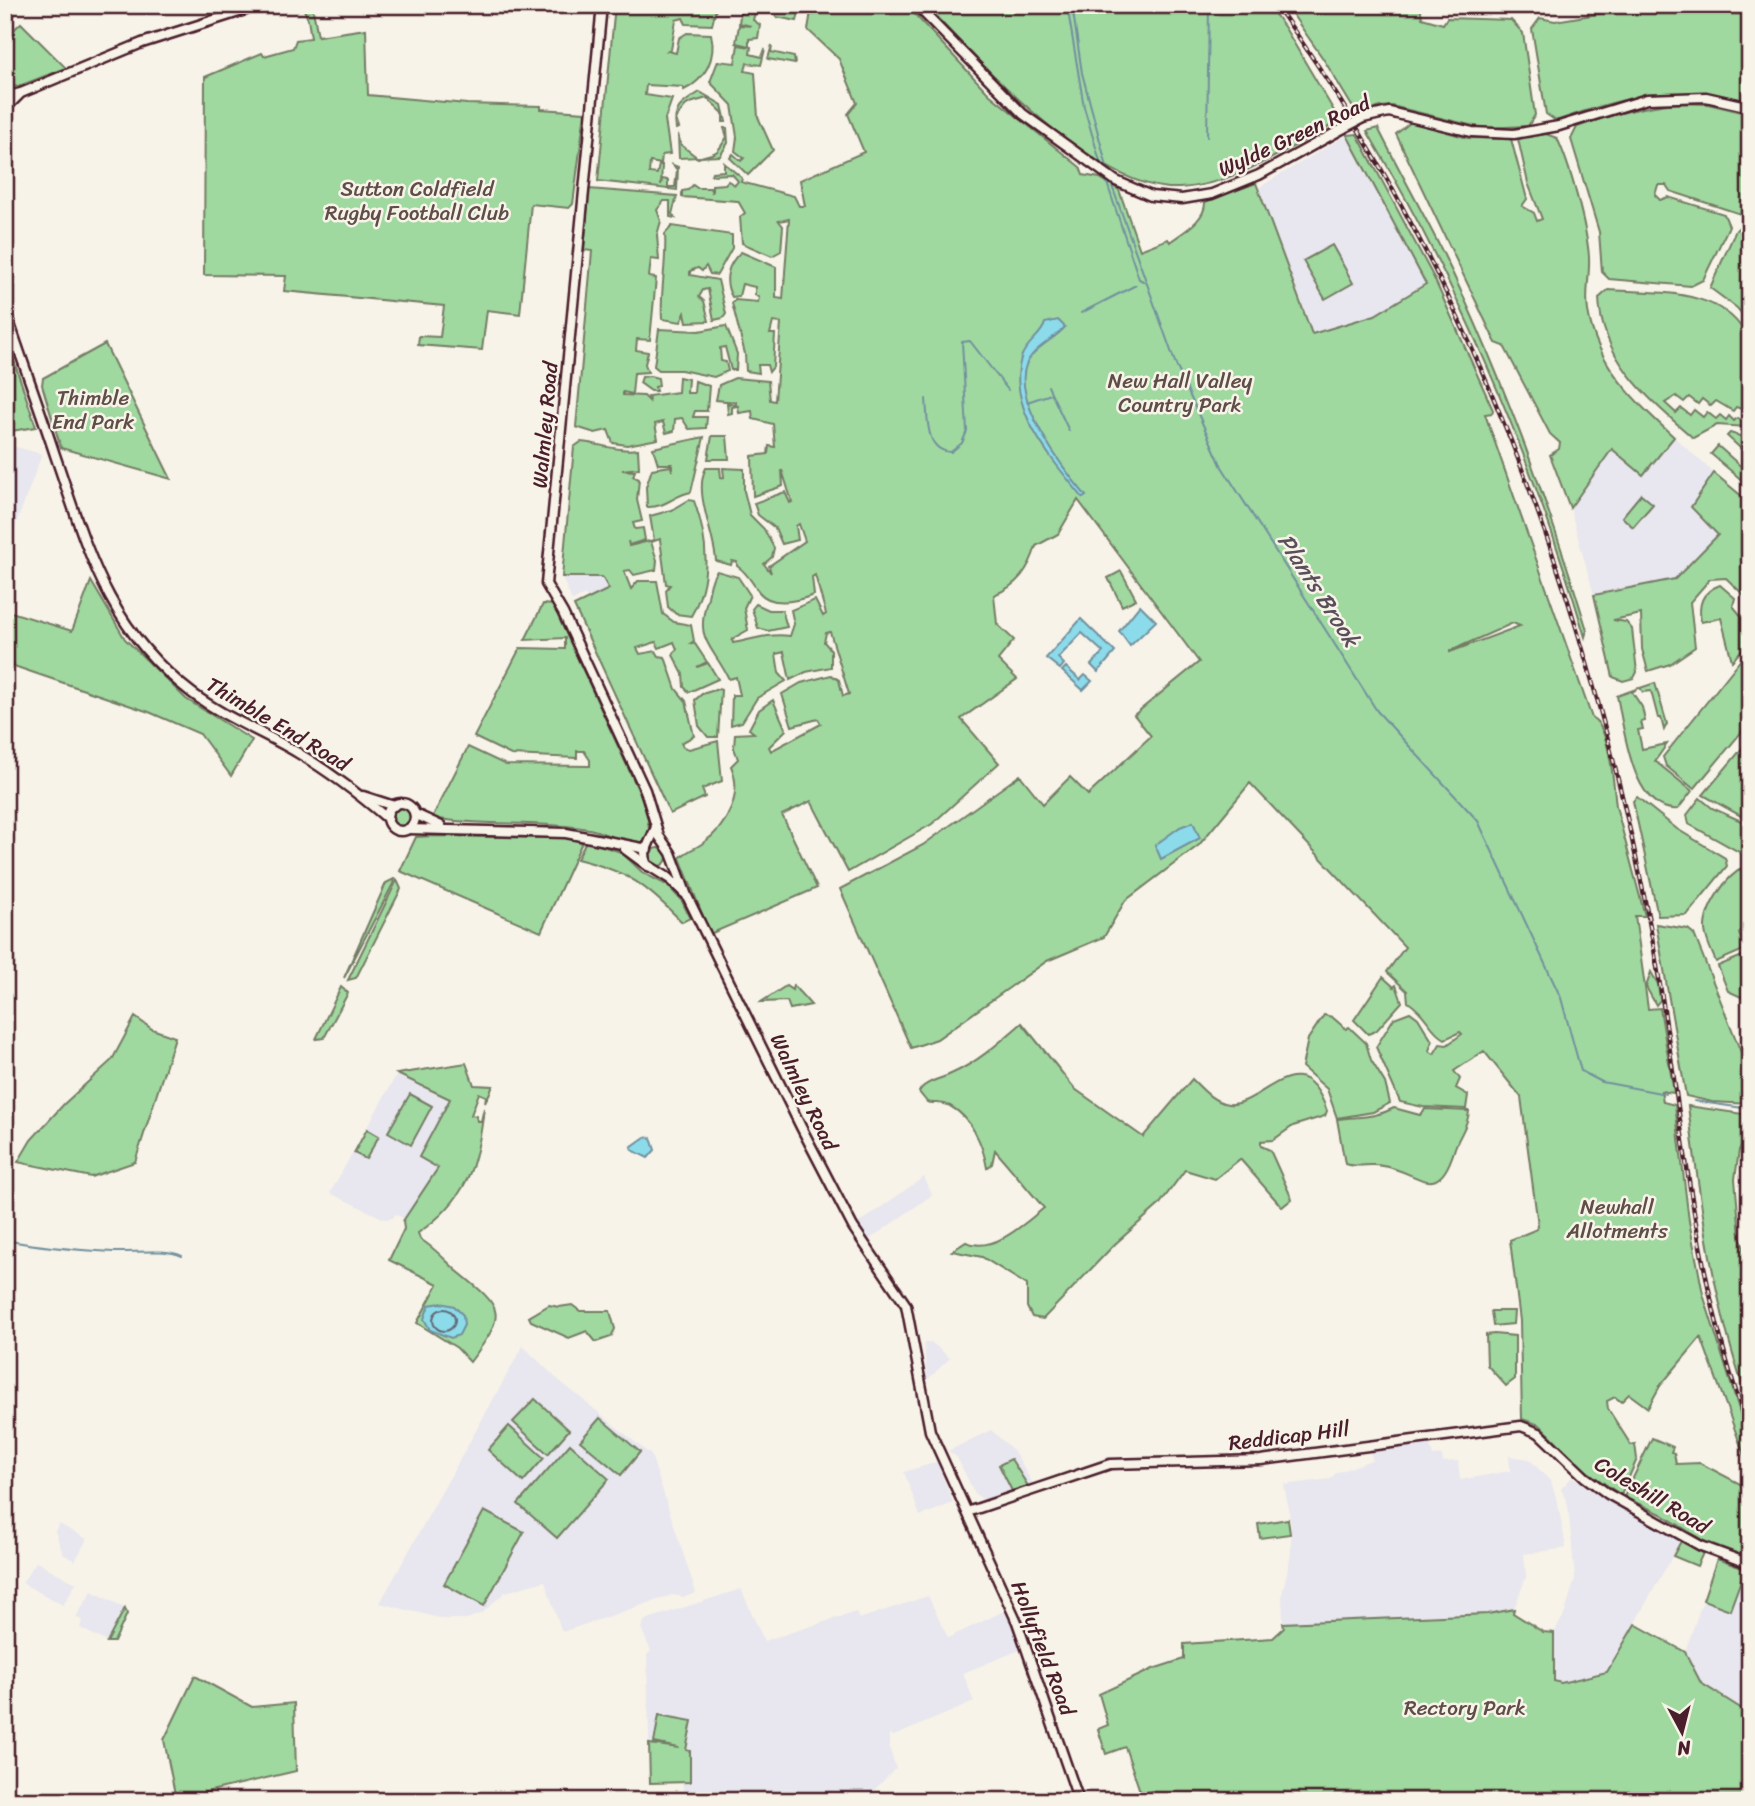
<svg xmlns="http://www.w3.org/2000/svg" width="1755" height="1806" viewBox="0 0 1755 1806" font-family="Sriracha,sans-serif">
<rect width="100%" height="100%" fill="#f7f3e8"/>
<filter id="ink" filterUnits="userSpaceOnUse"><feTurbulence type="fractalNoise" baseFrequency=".0143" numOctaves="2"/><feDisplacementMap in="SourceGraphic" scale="14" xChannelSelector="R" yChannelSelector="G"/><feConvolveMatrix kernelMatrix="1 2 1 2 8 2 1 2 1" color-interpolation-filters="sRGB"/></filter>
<g filter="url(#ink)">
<g fill="#e8e6ee">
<polygon points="1347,135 1465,359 1515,502 1521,626 1513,623 1436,658 1258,188"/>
<polygon points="1674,437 1714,473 1692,506 1718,535 1675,579 1594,595 1570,508 1612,449 1659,456"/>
<polygon points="12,446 42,454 5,554 5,463"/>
<polygon points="562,577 603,577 609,590 588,599 585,595 572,601"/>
<polygon points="397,1074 450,1099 419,1157 438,1168 405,1219 395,1214 393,1218 385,1219 330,1193"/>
<polygon points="924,1177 932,1195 867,1241 856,1225"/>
<polygon points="931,1342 950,1358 927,1380 924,1343"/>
<polygon points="523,1346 556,1378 651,1455 696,1593 684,1597 672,1595 562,1632 545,1581 505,1592 482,1613 467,1619 443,1619 380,1603"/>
<polygon points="991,1430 1013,1450 1033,1484 1028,1486 1011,1460 1000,1465 1012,1491 986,1501 975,1494 957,1457 948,1451"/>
<polygon points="1429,1442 1433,1456 1442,1455 1443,1462 1458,1461 1460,1480 1510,1471 1509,1456 1529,1459 1551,1482 1558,1504 1566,1548 1524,1554 1526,1577 1514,1609 1488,1614 1283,1623 1282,1595 1291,1554 1291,1524 1284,1485 1331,1479 1336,1473 1372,1460 1370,1448"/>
<polygon points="937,1462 953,1503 920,1516 904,1472"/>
<polygon points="1572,1477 1681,1541 1607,1672 1561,1683 1554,1681 1554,1633 1565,1613 1575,1578 1568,1505 1561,1489"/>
<polygon points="59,1524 87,1539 75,1561 63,1554 55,1531"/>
<polygon points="36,1562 76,1583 63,1605 22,1583"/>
<polygon points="1745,1569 1750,1570 1750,1714 1701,1683 1685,1652 1703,1600 1730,1609"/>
<polygon points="741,1589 764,1641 856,1612 859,1619 928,1596 948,1638 1006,1610 1022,1649 963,1673 974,1702 894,1736 889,1734 889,1747 896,1768 863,1801 685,1801 682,1782 650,1783 647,1655 651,1651 641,1628 645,1620"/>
<polygon points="92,1591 125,1608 107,1642 80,1628 83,1621 76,1617"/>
</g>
<g fill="#9fd99f" stroke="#747c65" stroke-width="2" fill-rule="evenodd">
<polygon points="302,5 312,5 318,36 366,29 368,95 467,104 541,106 541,109 585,112 573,204 569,208 531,204 520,314 487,310 482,350 418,345 419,336 440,337 444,306 284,291 286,276 204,275 205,77 262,53 264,56 293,48 296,40 311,38 308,19"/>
<path d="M615,5H717L712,25L686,24L683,18L676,20L671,50L668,51L676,53L679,38L687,33L711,34C717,58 705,80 684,90L683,87L646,85L645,95L672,99L665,119L670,154L662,155L661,164L650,162L649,173L657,174L659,165H662L661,185L662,179L668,180V187H675L677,170L673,165L678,167L677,190L598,181Z"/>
<polygon points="757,5 753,20 760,25 758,38 749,39 749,46 736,43 739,25 751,26 739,23 741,8 726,5"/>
<polygon points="776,5 801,5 797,21 776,17"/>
<path d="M812,5H906L989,94L1080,167L1083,175L1100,178L1119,190L1140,250L1168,239L1170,242C1183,232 1206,220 1205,202L1256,183L1312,334L1375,315L1426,284L1347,135L1357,134L1434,278L1493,410L1492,413L1485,414L1592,718C1610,725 1614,789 1616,806L1645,916H1635L1648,1009L1660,1008L1674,1093L1661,1091L1663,1102L1675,1105L1689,1221L1703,1294L1750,1445V1471L1701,1337L1660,1386L1648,1408L1629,1394L1621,1402L1615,1397L1607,1401L1608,1409L1631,1445L1635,1444L1637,1459L1621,1495L1585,1470L1540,1425L1522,1419L1520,1321L1510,1240L1537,1229L1538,1225L1521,1097L1484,1051L1454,1071L1460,1079L1456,1088L1468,1095L1466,1109L1423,1107L1400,1102L1376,1047L1394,1018L1410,1012L1418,1018L1432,1041L1429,1051L1434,1054L1440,1044L1447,1045L1462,1034L1460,1032L1445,1039C1429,1030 1428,1015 1408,1002L1407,991L1387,972L1405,947L1250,783L1199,845L1125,901L1104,937L1047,961L937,1039L911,1048L840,889L923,845L1020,775L1043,804L1070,777L1088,795L1151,736L1134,715L1199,662L1078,500L1058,534L1036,546C1029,570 1017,586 994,595L997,624L1014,640L998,660L1017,679L961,719L999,763L932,824L848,872L811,801L782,815L817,888L710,934L680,858C686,851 695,849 703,843C728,826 743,794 731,766L738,759L734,748L735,734L754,733L749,729L759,710L773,700L786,730L769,747L771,751L821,724L818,719L792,726L782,694L801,683L831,675L839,680L843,696L849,694L830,632L826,633L824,642L831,650V667L806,672L790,680L784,652L776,654L779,673L786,681L757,698L742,722L731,725L732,695H740L736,677L729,679C711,643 694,641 708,597C710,588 711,577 717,571L738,577L750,595L744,608L748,630L732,639L733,643C750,640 770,633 790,636L794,624L791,610L815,600L823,616L826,614L815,575L812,577L814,595C800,600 772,608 759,592C751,582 748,573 737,566V562L732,561L731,565L716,561C714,532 693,492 706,468H720L721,478L724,477L723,468L744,469V491L750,515L764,529L774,548L772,557L764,564L771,573L769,566L805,541L799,524L796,526L798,540L782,544L775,528L758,515L754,503L785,492L790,503L792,502L782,470L783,486L753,496L752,456L768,454L769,446L775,447L773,424L753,419L752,411L739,413L738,406L732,407V413L728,414L727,403L736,405V402L716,400L719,385L735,378L768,381L770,400L775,401L781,323L773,322L770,334H775L773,367L769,372L767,365H758L759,373L746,371L745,354L732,303L735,300L758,302L759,298L755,295V287L742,284L739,296L732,297C723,281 727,264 741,252L776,267V298L783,299L789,219L779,221L783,226L781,251L772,256L742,243L740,217L745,213L738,201L682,197V191L688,190L693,185L697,188H710L712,193V185L725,184L728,181L735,185L738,181L732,174L711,175L712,172L724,171V163L742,178L741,182L794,196L799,206H805L800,180L864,152L848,114L857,103L839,59L808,30ZM1513,623L1520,626L1450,652V651Z"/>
<path d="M925,5H1268L1285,28L1340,121C1291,146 1236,185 1179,188C1096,192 980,62 925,5Z"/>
<polygon points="1286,5 1420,5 1422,18 1443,24 1447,18 1511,20 1523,33 1535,115 1528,126 1482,128 1392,106 1380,107 1358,116 1324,60"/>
<path d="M1445,5H1556C1534,10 1462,19 1445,5Z"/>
<path d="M1628,9H1691L1750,15V101C1676,84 1626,95 1556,121L1546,114L1532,29L1540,18L1555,21Z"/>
<polygon points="21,23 66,68 19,86 5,88 5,38"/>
<polygon points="738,45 751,47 750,54 762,57 765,49 761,65 747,63 745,71 755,73 758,117 773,150 748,175 730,158 733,154 741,161 744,158 735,151 737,137 732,105 710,82 718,61 735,63"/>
<polygon points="772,45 771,52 794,57 795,64 768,59"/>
<path d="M700,92L722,105L726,122H723V113L707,98C686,105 688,100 676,119L679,128L676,129C672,107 684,102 700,92Z"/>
<path d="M1677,103L1708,104L1750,114V217L1670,191L1666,185H1658L1655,195L1660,200L1668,197L1724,214L1729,226L1703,280L1691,286L1609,279L1602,272L1599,232L1571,139L1577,127C1610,115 1642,106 1677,103Z"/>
<path d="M1411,122L1468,138L1511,139L1527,199L1522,206L1534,213L1537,221L1542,219L1528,183L1518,139L1546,134L1557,138C1570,165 1587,227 1589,257C1590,275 1585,293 1588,311C1597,366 1635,401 1674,437L1643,475L1612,449L1570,508L1550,455L1559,449L1560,443L1550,434L1504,346L1496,343L1492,335L1396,134Z"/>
<path d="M724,128H727L728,143L720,156L679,158L678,134L681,145L698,158C719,150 713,159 727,137Z"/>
<path d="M1378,128C1398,168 1420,207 1440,247C1500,369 1547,499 1587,630L1585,637C1533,460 1461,289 1367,131Z"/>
<polygon points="589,189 677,196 672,214 675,218 670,217 670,201 664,201 657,210 661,221 657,235 659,260 651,259 649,277 656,278 650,340 637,339 636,350 648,352 645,364 648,372 634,373 632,394 623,392 623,395 644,396 649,401 648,396 678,392 679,377 688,379 687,393 694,393 695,381 709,386 707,411 695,411 693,417 707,417 706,428 689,429 682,418 675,419 674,431 666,433 663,422 655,424 658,439 627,445 613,443 608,430 595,433 576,427 592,251 584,250"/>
<polygon points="1744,223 1750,226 1750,323 1737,308 1710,288 1736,230"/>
<path d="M672,226L732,235V248L717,275L710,274L706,266L702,271L698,268L690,271V275L718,280L726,314L723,318L714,320L708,289L703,290L699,297L704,301L709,321L687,322L685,313L681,322L662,319C660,290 667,263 665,234Z"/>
<polygon points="1332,245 1353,283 1325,299 1303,261"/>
<path d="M1608,290C1655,293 1727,287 1749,341C1753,350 1750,398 1750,412L1736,407L1733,411L1716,401L1711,406L1702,399L1698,404L1689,397L1684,402L1676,396L1665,403L1676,413L1681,408L1690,415L1694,410L1703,417L1707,412L1716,419L1720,415L1726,420L1729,416L1734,421L1737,418L1748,424L1746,427L1717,425L1693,438C1650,400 1601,360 1599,298Z"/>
<polygon points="726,326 737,354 736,370 731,370 725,347 720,348 721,361 726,362 728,371 714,377 681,370 659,370 654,366 659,329 699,331"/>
<polygon points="5,334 36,427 5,432"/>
<polygon points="105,344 171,479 61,448 42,385 43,378"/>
<polygon points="650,376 658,378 659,386 655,387 656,391 651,391 640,383 642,377"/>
<polygon points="1730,433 1750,439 1750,457 1727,436"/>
<polygon points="712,436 727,436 729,459 708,459"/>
<path d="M704,437L691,492C674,495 665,508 647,507L646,487L652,469L671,466L672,471V464H658L653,448Z"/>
<path d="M581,442C602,444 618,452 638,449L639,468L622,470L635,471L633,476L639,479L637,500L642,521L633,523L635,529L643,528L645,540L629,545L628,541L629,546L654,540L650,516L672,510L689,500L694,501C708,539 712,579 691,616L676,614L668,607L666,590L670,585L666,584L660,539L651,542L657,560L656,570L634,575L630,570L624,571L631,589L638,581H657L663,614L674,622L691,625L694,641L691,643L695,644L707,662L697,667L708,663L718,679L689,692L684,687L683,674L673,655L677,649L674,642L659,648L656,642L637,648L640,654L656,651L659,656L665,657L676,689L686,701L694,736L681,743L683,747L689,749L718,741L722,781L702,789L705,797L670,814L574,606L609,589L602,577H562L574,447Z"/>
<polygon points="1718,446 1745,470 1750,465 1750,487 1711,454"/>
<polygon points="1714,473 1750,503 1750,601 1726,578 1710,579 1690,602 1695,647 1670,664 1648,671 1642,649 1641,614 1613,620 1626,622 1632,629 1637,672 1634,678 1623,681 1613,677 1594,595 1675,579 1718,535 1691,507"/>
<polygon points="1641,494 1653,504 1633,527 1622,517"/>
<polygon points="1121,571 1136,599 1122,606 1108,578"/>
<polygon points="91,581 125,639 186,699 252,740 231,776 200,734 149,712 5,663 5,610 72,631"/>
<path d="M1720,585L1735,598L1733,606L1742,617L1750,609V641L1732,661L1721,618L1701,622C1698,605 1701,592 1720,585Z"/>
<path d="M543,604L553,605L646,807L649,829L646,841C629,848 606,832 589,829C537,820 484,827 432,818L468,747L506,765L590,766V760L584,751H577V758L511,755L474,737L520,648L565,649V638L525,640Z"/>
<polygon points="756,604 769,610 782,610 787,627 768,631 758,628 752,609"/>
<polygon points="1750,648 1750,722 1694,789 1666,766 1663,757"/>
<polygon points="1655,683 1667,724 1664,730 1661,718 1658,718 1651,691 1643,692 1640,688"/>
<path d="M1639,688L1632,692L1642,707L1645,721L1641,722L1643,729L1638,730L1642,749L1667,744L1655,761L1692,791L1678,809C1632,813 1624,727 1617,696Z"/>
<polygon points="718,689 721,690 718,737 708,737 699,726 695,700 702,694"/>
<polygon points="1750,739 1750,807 1741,816 1703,795"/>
<polygon points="1637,797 1677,829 1725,858 1727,866 1687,915 1658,916 1633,801"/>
<polygon points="1700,798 1712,808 1750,825 1750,858 1689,824 1687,815"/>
<circle cx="401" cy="817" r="10"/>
<polygon points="434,836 566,838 583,840 541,932 400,871 416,837"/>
<path d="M586,841L621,852L643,873L667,885L682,901L690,918L682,922C645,884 629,872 577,859Z"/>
<circle cx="658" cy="857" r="9"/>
<path d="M1745,867L1750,869V920L1739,934L1746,949L1716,962C1712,952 1706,941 1705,930C1704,909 1726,875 1745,867Z"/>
<polygon points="394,879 393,884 344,978 386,883"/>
<polygon points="397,880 401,889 356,978 348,980"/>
<polygon points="1656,924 1688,929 1694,934 1750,1075 1750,1104 1712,1102 1686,1096"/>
<polygon points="1747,954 1750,1001 1728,991 1718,966"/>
<polygon points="1651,972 1658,984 1660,1000 1656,1005 1646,987"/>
<polygon points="1383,977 1394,987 1396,985 1402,1002 1376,1031 1368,1034 1354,1020"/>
<polygon points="793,985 811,1005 790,1009 787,1001 761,1002 786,986 792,990"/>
<polygon points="341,987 348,993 324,1038 316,1039"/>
<polygon points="1324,1015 1332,1017 1346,1029 1349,1027 1366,1043 1371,1060 1385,1083 1390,1103 1373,1112 1337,1118 1327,1089 1302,1067 1308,1039"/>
<polygon points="135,1017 152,1029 175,1037 135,1162 91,1177 18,1162 31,1140 64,1104 112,1060"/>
<path d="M1022,1023L1075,1089L1143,1137L1192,1079C1202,1089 1213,1102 1228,1104C1261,1108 1301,1036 1327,1111L1325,1116L1293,1126L1273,1140L1261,1141V1146L1270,1150L1292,1199L1282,1207L1240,1159L1215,1179L1185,1170L1159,1205L1115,1244L1043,1319L1032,1317L1027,1307V1285L982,1257L952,1251L966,1242C993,1254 1024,1224 1044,1208L995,1150L992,1164L987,1168C983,1145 972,1118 950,1106C943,1102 934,1104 927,1102L919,1092C923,1082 941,1079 951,1074C978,1062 1000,1042 1022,1023Z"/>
<path d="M466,1063L474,1085L493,1086L485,1103L486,1096L479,1093L471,1115L476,1116L477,1121H481L484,1108C478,1164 467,1200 418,1233L420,1239C434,1247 445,1260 457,1271C504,1309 508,1312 470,1362L457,1348L417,1323L438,1284L389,1260L404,1229L403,1221L438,1168L419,1157L450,1099L397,1074Z"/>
<polygon points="410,1094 432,1106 411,1145 388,1132"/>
<path d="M1688,1106L1750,1115V1136L1739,1150L1735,1179L1740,1236L1750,1269V1407C1714,1309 1701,1209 1688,1106Z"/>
<path d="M1394,1108L1420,1115L1425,1109L1469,1111C1468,1128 1458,1136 1454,1151C1437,1205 1418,1171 1383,1166C1371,1163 1357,1168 1345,1164L1337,1119C1360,1116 1373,1119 1394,1108Z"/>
<polygon points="367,1129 379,1136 366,1159 354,1153"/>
<polygon points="1750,1152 1750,1220 1745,1176"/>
<polygon points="549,1305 559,1307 572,1305 580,1311 610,1311 615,1329 611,1337 596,1342 587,1331 569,1338 531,1321 529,1317"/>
<polygon points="1491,1311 1514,1311 1513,1324 1493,1326"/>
<polygon points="1494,1334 1515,1336 1515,1379 1506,1386 1487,1365 1486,1335"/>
<polygon points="535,1399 569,1430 548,1454 513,1422"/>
<polygon points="600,1418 640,1452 621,1475 580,1441"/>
<polygon points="509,1426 544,1458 523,1482 488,1450"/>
<polygon points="1652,1438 1673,1447 1671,1452 1674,1453 1676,1464 1700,1463 1750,1489 1750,1558 1704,1541 1661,1514 1624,1497"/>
<polygon points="570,1444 609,1479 557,1538 518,1504"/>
<polygon points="1011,1459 1028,1486 1012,1491 999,1465"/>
<polygon points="484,1511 524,1532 484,1606 444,1584"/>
<polygon points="1288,1519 1290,1534 1260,1538 1258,1524"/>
<polygon points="1681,1541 1703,1553 1697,1566 1673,1556"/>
<polygon points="1717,1559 1745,1569 1730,1610 1703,1600"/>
<polygon points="125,1608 127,1614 114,1642 107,1642"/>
<polygon points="1514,1609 1513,1613 1543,1632 1554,1633 1554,1681 1561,1683 1607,1672 1635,1624 1685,1652 1701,1683 1750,1714 1750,1801 1155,1801 1152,1791 1141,1794 1125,1747 1106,1754 1098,1729 1108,1725 1099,1694 1153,1669 1184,1659 1184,1644 1273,1638 1284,1628 1283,1623 1488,1614"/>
<polygon points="195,1676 252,1707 294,1703 296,1771 176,1799 164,1740"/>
<polygon points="659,1715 692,1721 686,1750 690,1751 690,1782 650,1783 649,1744 679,1748 654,1743"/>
</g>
<g fill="#8cdbea" stroke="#72909e" stroke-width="2">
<path d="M1058,320L1065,327C1053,341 1033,347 1026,365C1012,401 1064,470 1086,496L1083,498C1054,462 1006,409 1021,358C1025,343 1042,336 1045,323Z"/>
<polygon points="1140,605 1156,621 1130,646 1119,631"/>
<polygon points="1081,619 1115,652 1098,672 1091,665 1103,652 1082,633 1058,658 1064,664 1060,669 1046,658"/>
<polygon points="1066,667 1080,680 1085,675 1092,681 1083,690 1062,671"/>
<polygon points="1193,822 1200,838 1161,859 1155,845 1180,827"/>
<polygon points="645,1137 651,1138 655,1150 648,1158 632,1150 631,1147"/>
<polygon points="441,1303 454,1306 463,1315 464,1325 459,1335 451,1338 430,1330 424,1319 429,1305"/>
</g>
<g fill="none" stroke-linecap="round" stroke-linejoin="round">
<circle stroke="#646a77" stroke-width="2" cx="444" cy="1320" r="11"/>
<g stroke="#72909e" stroke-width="2">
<polyline points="1067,5 1084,107 1102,168"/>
<polyline points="1072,5 1082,73 1108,171"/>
<polyline points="1207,137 1209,5"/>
<polyline points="1105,177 1139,279 1143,281"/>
<polyline points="1111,183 1176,365 1222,467 1377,711 1478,821 1561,998 1581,1071 1602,1082 1666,1094"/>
<polyline points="1081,313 1136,285"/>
<polyline points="1048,386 1069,431"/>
<path d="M926,399C928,419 925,451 951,452L962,443L967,431L962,342L970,341L1008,390"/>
<polyline points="1027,402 1051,394"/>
<polyline points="1694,1101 1750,1109"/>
<path d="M5,1240C41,1247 77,1250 113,1252C134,1253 165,1248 182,1256"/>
</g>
<g stroke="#4a1f2b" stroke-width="13">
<g id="secondary">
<polyline points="602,5 546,584 563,613 645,790 659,836 671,853 687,896 801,1127 853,1227 906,1305 930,1431 1017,1622 1079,1801"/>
<polyline points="916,5 1023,114 1116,181 1151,196 1182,199 1212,194 1259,175 1344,128"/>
<polyline points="5,97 21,93 142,43 261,5"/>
<polyline points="5,109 19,95"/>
<polyline points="1363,118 1389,112 1472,132 1514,134 1559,126 1647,99 1706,97 1750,107"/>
<path d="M5,309C21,358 39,406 55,455C88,551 107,628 192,693C225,718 263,732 298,753C330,772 360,795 388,819"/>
<polyline points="363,796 394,806"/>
<circle cx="401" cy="817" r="14"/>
<polyline points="415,814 441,826"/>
<polyline points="656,827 645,852 646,864 670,879 684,893"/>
<polyline points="408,829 566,833 647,849"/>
<polyline points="625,849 648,866"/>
<polyline points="967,1512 1110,1464 1261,1460 1521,1426 1539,1433 1585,1477 1608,1494 1701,1546 1750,1564"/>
</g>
</g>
<use href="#secondary" stroke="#f7f3e8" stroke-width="8"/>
<g stroke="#4a1f2b" stroke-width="4.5">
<path id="rail" d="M1276,5C1469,273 1585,594 1648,916C1682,1091 1687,1263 1750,1432"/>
</g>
<use href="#rail" stroke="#f7f3e8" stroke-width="2" stroke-dasharray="5" stroke-linecap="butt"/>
<g stroke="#4a1f2b" stroke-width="13" stroke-linecap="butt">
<polyline id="secondary-bridge" points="1344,128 1363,118"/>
</g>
<use href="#secondary-bridge" stroke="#f7f3e8" stroke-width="8"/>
</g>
</g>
<g text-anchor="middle" stroke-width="5" stroke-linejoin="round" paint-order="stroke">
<g font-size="21" fill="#4a1f2b" stroke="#f7f3e8">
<text transform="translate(1294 136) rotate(-25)" y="7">Wylde Green Road</text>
<text transform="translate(545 425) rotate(-85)" y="7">Walmley Road</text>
<text transform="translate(278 724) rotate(31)" y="7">Thimble End Road</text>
<text transform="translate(804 1092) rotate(64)" y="7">Walmley Road</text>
<text transform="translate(1289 1436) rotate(-7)" y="7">Reddicap Hill</text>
<text transform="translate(1652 1495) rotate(31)" y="7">Coleshill Road</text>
<text transform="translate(1043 1648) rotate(69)" y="7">Hollyfield Road</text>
</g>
<g font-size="21" fill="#5f4e48" stroke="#f7f3e8">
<text x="417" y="196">Sutton Coldfield<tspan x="417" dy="24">Rugby Football Club</tspan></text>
<text x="1180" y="388">New Hall Valley<tspan x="1180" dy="24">Country Park</tspan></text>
<text x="93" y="405">Thimble<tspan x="93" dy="24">End Park</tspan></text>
<text x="1617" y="1214">Newhall<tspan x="1617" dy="24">Allotments</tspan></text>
<text x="1465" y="1715">Rectory Park</text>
</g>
<g font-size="23" font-style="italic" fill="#5a4e5b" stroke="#f7f3e8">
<text transform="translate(1319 590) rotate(57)" y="8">Plants Brook</text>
</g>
</g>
<rect width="1755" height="1806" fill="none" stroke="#f7f3e8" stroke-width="28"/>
<rect x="14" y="14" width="1727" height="1778" fill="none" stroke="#4a1f2b" stroke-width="2.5" filter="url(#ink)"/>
<g transform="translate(1682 1732) rotate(173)" stroke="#f7f3e8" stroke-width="5" paint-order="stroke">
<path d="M0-5L12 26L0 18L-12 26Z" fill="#4a1f2b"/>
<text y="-10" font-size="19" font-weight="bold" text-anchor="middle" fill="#4a1f2b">N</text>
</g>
</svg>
